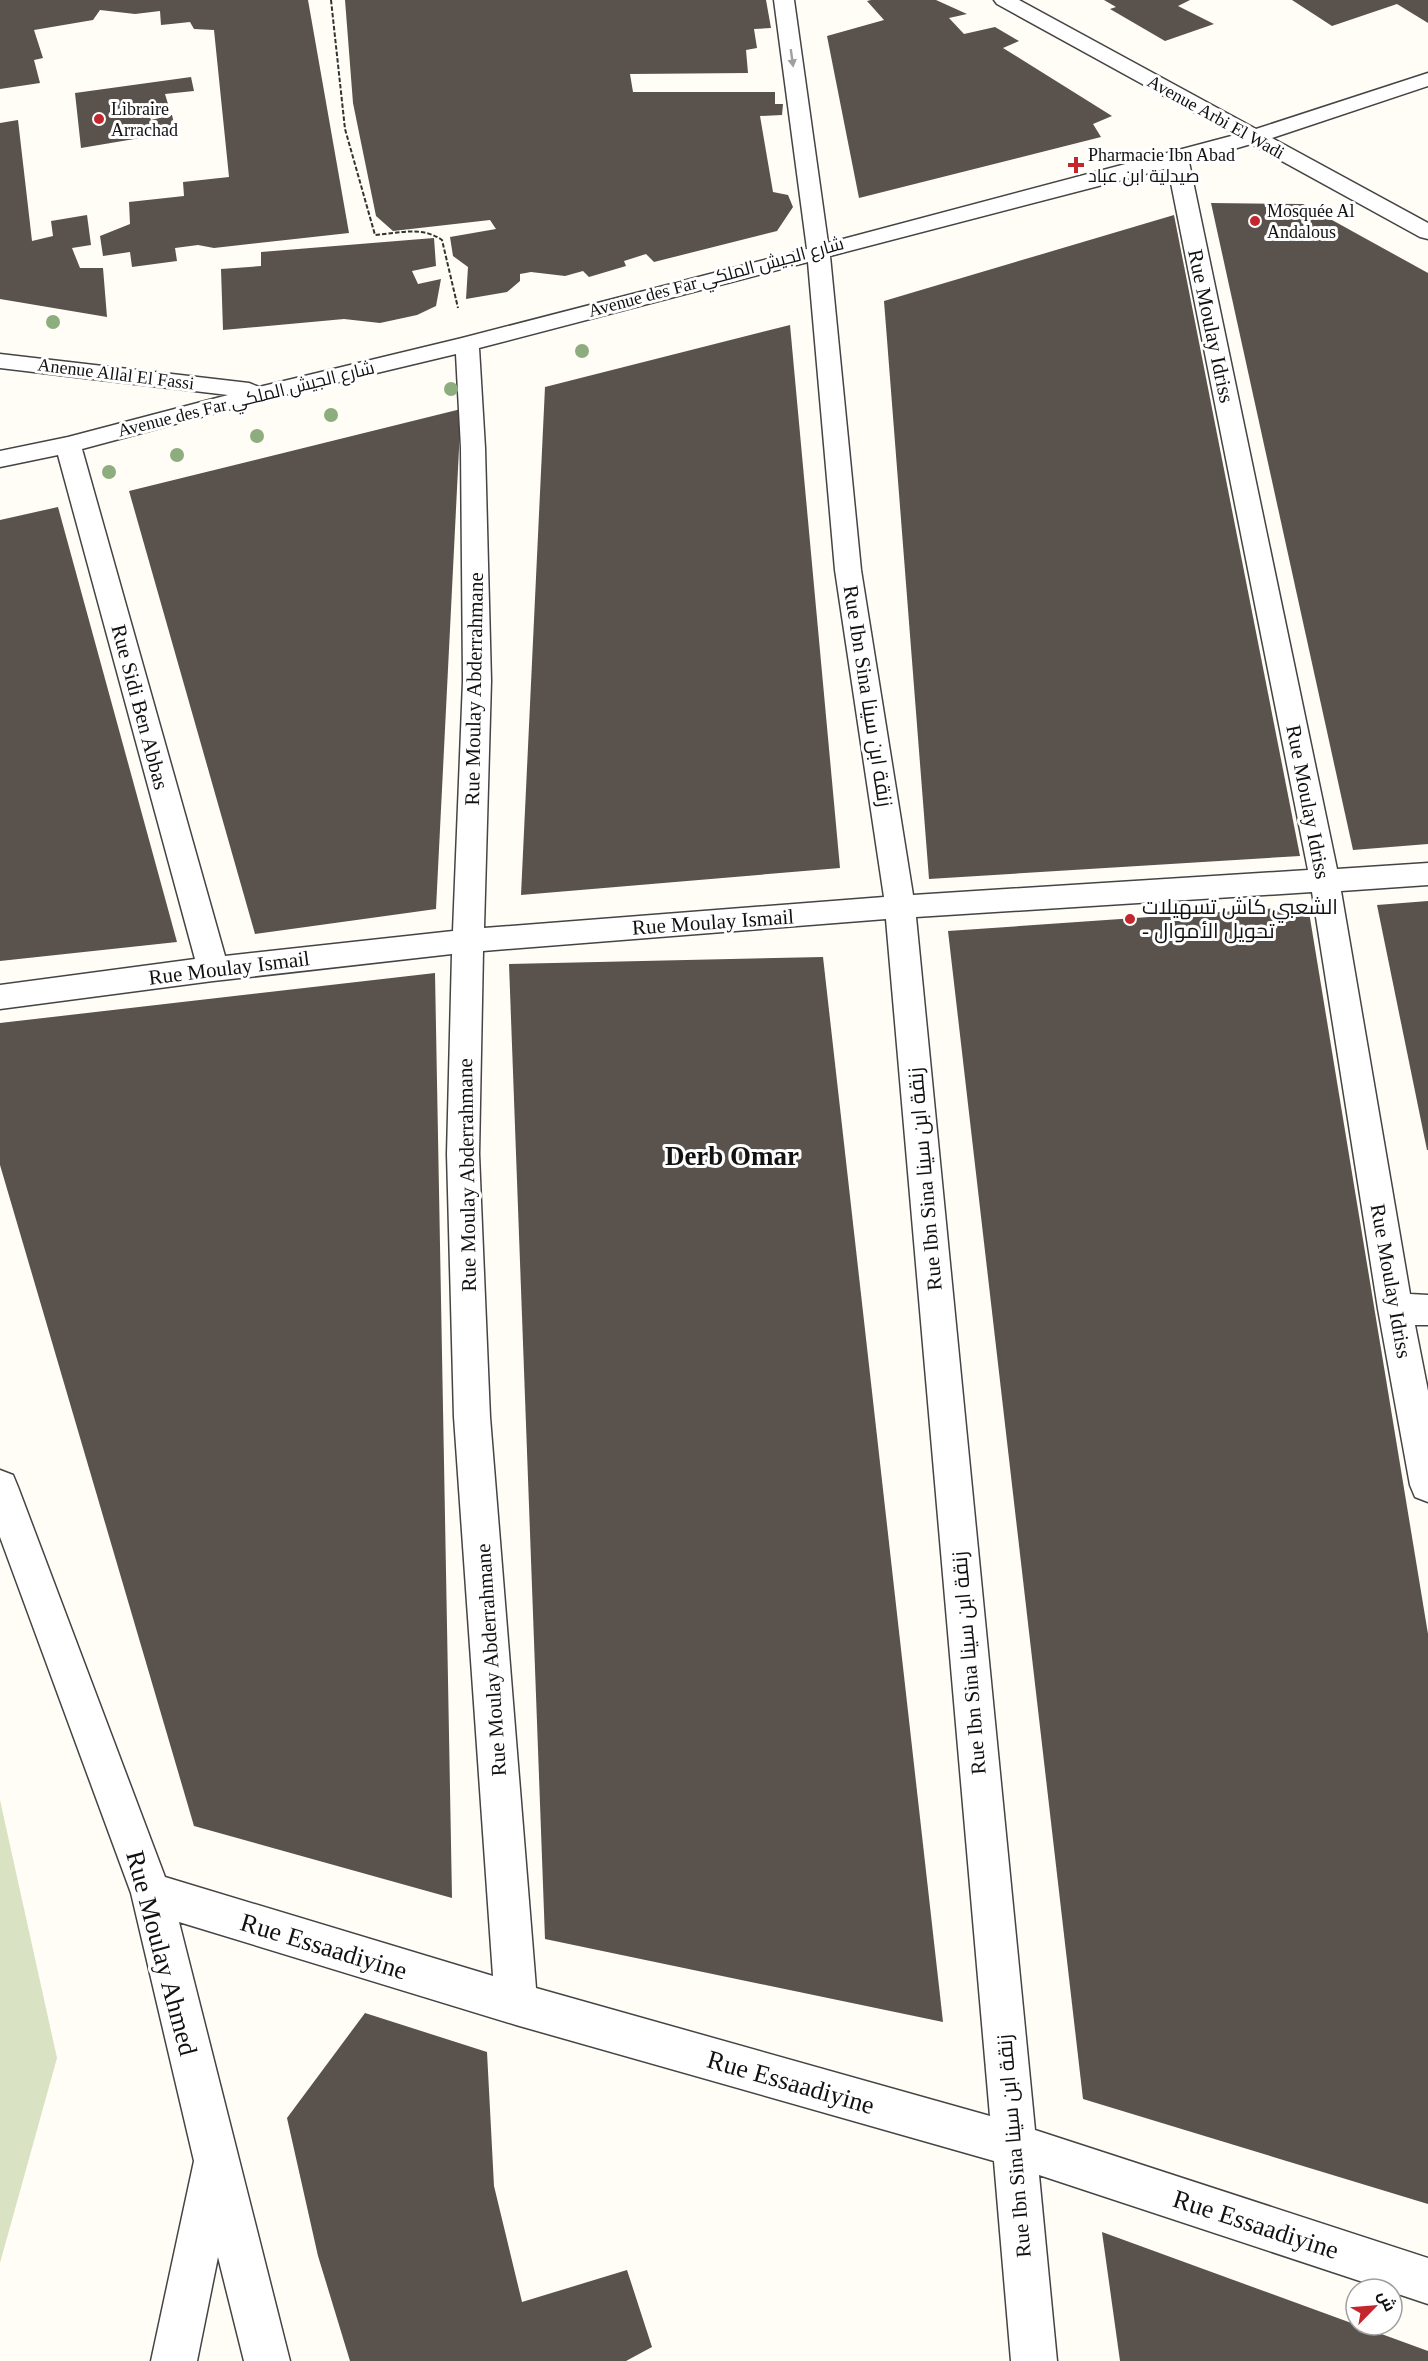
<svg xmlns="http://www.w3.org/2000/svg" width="1428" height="2361" viewBox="0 0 1428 2361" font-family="'Times New Roman',Cairo,serif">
<rect width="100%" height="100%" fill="#fffdf5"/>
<polygon fill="#d9e3c4" points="0,1800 57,2058 0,2263"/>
<g fill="#5a524d">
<polygon points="0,0 308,0 349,233 214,248 198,245 175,248 177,261 132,267 130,252 103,256 100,236 130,224 129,202 184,196 183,182 229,177 214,30 194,29 190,22 161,25 160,11 135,14 100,10 93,20 34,30 43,58 34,60 40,83 0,89"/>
<polygon points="345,0 766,0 771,28 754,29 757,48 746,50 748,73 630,74 633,92 775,92 775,104 783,104 782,115 760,116 773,192 788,195 793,207 777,231 654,262 646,254 624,261 626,266 589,277 583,271 565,276 531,272 520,274 520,281 507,292 466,299 468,267 453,256 450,237 496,229 490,220 393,231 376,216 353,103"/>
<polygon points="871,0 936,0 967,14 949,18 964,34 995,27 1019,41 1003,48 1112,116 1093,124 1101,137 859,198 827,36 884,20 867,1"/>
<polygon points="1104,0 1190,0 1178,6 1214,24 1165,41 1110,9 1116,7"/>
<polygon points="1292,0 1428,0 1428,23 1397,4 1332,26"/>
<polygon points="191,77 194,91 165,94 168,104 147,111 151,120 172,115 176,132 81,148 75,93"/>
<polygon points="18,120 32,241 53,236 51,221 87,215 91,245 72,248 80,268 103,268 107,317 0,299 0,123"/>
<polygon points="1211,203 1303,204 1428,273 1428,844 1353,850"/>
<polygon points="1174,215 1300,856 929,879 884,301"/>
<polygon points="434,238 436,266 412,271 418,284 441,279 436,306 417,315 380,323 344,319 223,330 221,269 261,266 261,252"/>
<polygon points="790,325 840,868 521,895 545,387"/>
<polygon points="461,409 436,909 255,934 129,491"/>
<polygon points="58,507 177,942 0,961 0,520"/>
<polygon points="1428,901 1428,1150 1427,1150 1377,905"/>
<polygon points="1308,906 1428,1634 1428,2204 1083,2099 948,931"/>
<polygon points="823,957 943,2022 545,1939 509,964"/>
<polygon points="435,973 452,1898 194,1826 0,1165 0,1023"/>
<polygon points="365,2013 487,2052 494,2186 522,2302 627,2270 652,2347 626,2361 350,2361 318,2256 287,2118"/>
<polygon points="1102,2232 1428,2351 1428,2361 1120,2361"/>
</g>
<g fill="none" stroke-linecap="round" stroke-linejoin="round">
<g stroke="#444" stroke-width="3">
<path id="minor" d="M774,0H794L828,243L1235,135L997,4L994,0H1019L1256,129L1428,73V86L1272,138L1428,223V239L1420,237L1251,144L1189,162L1337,869L1428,863V885L1341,891L1410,1294L1428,1295V1325H1415L1428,1391V1502L1415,1497L1410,1485L1378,1309L1312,892L916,917L1035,2130L1428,2258V2304L1392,2292V2289H1384L1039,2175L1057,2361H1011L994,2161L516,2025L179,1922L290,2361H244L218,2257L197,2361H151L194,2161L131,1893L0,1537V1470L13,1475L18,1487L165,1877L493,1976L454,1417L447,1154L452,954L213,981L0,1009V985L195,959L58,455L0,467V451L68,437L228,395L0,368V354L249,383L259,387L462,338L807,249ZM1168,168L1308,870L913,895L861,570L830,256ZM808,262L835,570L884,897L484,928L491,681L485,448L479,348ZM456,354L461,448L463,681L453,931L225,956L82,449L272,398ZM886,919L990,2116L536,1988L490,1417L479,1154L483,951Z"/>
</g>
<path stroke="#333" stroke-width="2" stroke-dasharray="4.5 2" stroke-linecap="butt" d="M331,0L345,129L375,235C398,233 422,226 442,240L458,308"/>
<use href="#minor" fill="#fff" fill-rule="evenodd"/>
</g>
<g fill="#8dad7f">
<circle cx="53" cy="322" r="7"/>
<circle cx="582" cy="351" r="7"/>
<circle cx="451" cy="389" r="7"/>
<circle cx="331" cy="415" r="7"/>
<circle cx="257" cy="436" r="7"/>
<circle cx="177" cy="455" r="7"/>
<circle cx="109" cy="472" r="7"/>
</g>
<defs><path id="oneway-solid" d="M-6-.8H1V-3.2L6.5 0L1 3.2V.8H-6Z" transform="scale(1.5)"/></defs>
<use fill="#a0a0a0" href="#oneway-solid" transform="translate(792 58) rotate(82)"/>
<g fill="#c4262e" stroke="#fff" stroke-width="2">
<circle cx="99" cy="119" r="6"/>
<path d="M1073 156h6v6h6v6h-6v6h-6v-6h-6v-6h6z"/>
<circle cx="1255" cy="221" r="6"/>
<circle cx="1130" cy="919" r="6"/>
</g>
<g text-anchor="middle" stroke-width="6" stroke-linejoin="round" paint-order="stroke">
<g font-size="18" fill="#111" stroke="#fff" text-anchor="start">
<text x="111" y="115">Libraire<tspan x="111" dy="21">Arrachad</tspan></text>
<text x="1088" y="161">Pharmacie Ibn Abad<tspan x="1088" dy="21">صيدلية ابن عباد</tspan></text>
<text x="1267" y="217">Mosquée Al<tspan x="1267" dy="21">Andalous</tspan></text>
</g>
<g font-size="18" fill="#111" stroke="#fff">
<text transform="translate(1216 117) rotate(29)" y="6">Avenue Arbi El Wadi</text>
<text transform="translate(716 277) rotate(-15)" y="6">Avenue des Far شارع الجيش الملكي</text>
<text transform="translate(116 374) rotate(7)" y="6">Anenue Allal El Fassi</text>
<text transform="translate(246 399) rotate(-14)" y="6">Avenue des Far شارع الجيش الملكي</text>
</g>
<g font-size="21" fill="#111" stroke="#fff">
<text transform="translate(1211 326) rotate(78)" y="7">Rue Moulay Idriss</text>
<text transform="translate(474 689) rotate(-89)" y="7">Rue Moulay Abderrahmane</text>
<text transform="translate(868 696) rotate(81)" y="7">Rue Ibn Sina زنقة ابن سينا</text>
<text transform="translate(140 707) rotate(75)" y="7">Rue Sidi Ben Abbas</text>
<text transform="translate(1308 802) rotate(79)" y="7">Rue Moulay Idriss</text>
<text transform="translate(713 922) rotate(-4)" y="7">Rue Moulay Ismail</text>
<text transform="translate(229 968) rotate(-7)" y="7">Rue Moulay Ismail</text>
<text transform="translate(467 1175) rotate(-91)" y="7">Rue Moulay Abderrahmane</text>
<text transform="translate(925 1179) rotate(-95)" y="7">Rue Ibn Sina زنقة ابن سينا</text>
<text transform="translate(1391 1281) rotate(80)" y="7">Rue Moulay Idriss</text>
<text transform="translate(491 1660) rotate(-94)" y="7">Rue Moulay Abderrahmane</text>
<text transform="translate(969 1663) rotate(-95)" y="7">Rue Ibn Sina زنقة ابن سينا</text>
<text transform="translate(1014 2146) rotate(-95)" y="7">Rue Ibn Sina زنقة ابن سينا</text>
</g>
<g font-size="21" fill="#111" stroke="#fff" text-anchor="start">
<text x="1142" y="914">الشعبي كاش تسهيلات<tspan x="1142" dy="24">- تحويل الأموال</tspan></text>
</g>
<g font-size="26" fill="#111" stroke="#fff">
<text transform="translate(324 1946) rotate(17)" y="9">Rue Essaadiyine</text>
<text transform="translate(162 1953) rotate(75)" y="9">Rue Moulay Ahmed</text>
<text transform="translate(791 2082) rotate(16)" y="9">Rue Essaadiyine</text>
<text transform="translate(1256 2224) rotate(18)" y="9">Rue Essaadiyine</text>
</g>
<g font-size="27" font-weight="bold" fill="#111" stroke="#fff">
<text x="732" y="1165">Derb Omar</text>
</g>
</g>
<g transform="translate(1374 2307) rotate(65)"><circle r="28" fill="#ffffff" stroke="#a0a0a0" stroke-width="1.5"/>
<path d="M0-4.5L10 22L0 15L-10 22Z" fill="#c4262e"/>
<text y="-9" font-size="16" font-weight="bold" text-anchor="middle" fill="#111111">ش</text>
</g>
</svg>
